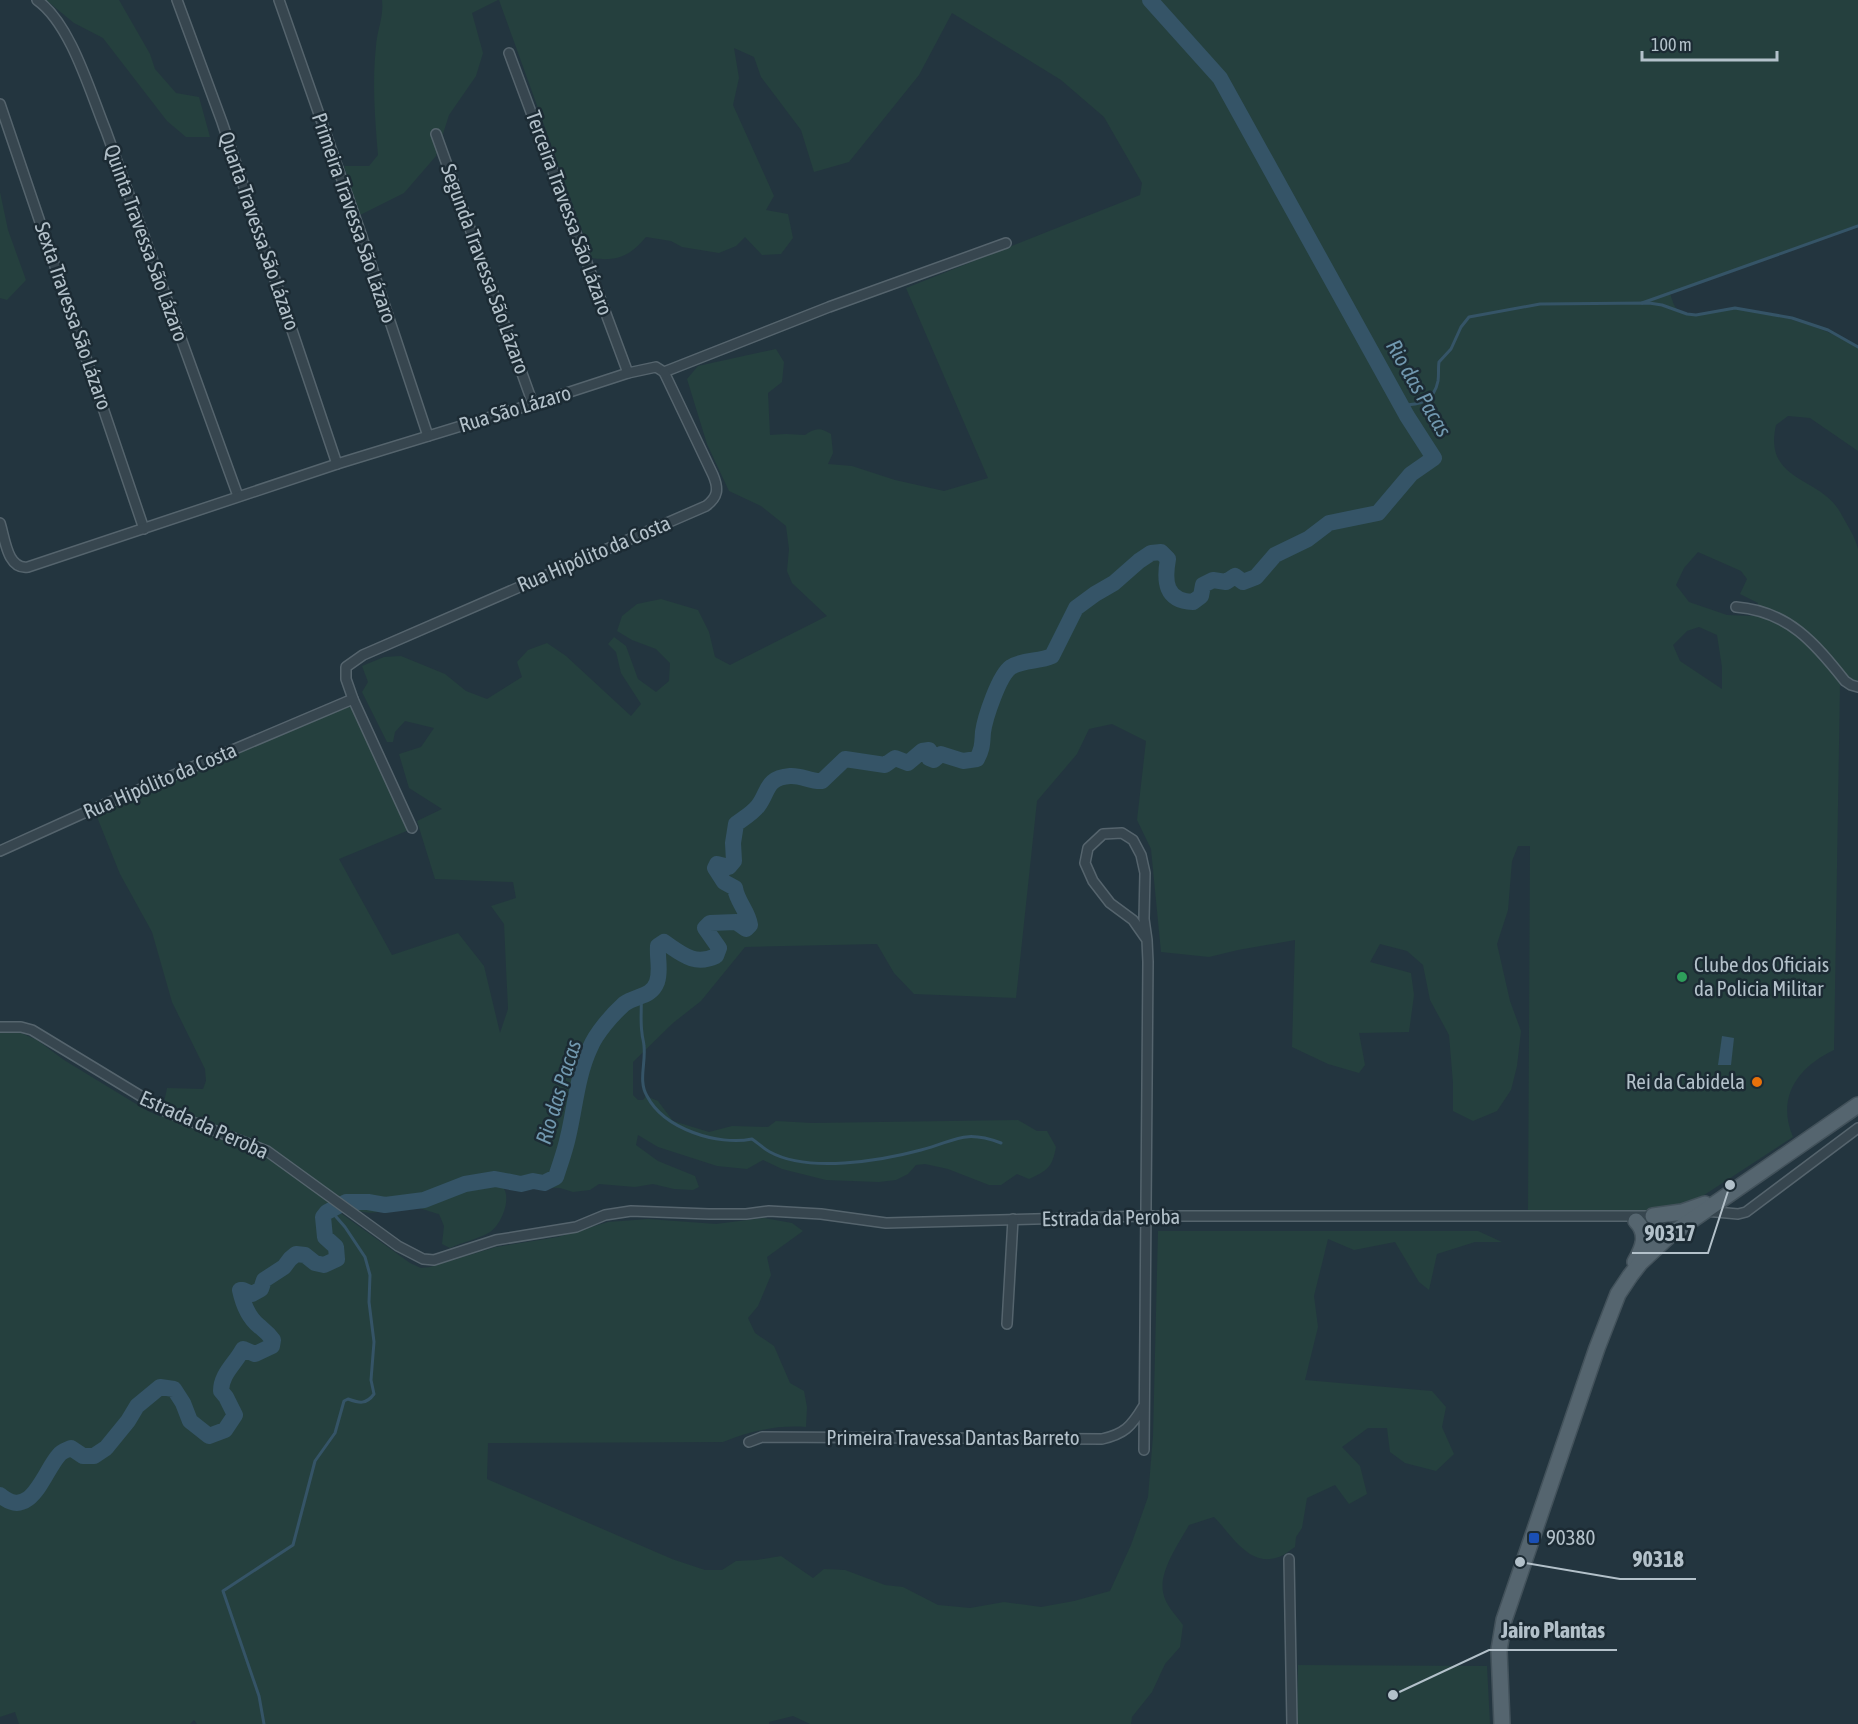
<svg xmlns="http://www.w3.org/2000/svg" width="1858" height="1724" viewBox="0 0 1858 1724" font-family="'Asap Condensed',sans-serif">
<rect width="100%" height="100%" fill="#23353f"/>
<g fill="#25403e" fill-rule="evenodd">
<polygon points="46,0 119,0 150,54 155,69 176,93 199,97 210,137 186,137 167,121 103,38 74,23"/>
<path d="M382,0H498L472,13L483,53L476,76L449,115L436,156L404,193L360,215L344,166H369L378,155C375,119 372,82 376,46C377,30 384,17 382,0Z"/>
<path d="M499,0H1858V227L1854,226L1670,293C1673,303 1675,311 1685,314C1702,318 1719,307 1736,308C1745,308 1754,311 1763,313C1799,320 1826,329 1858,347V451L1810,418L1788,416L1776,425C1763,482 1820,476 1840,512C1846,523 1856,538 1858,549C1858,562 1858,578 1858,590C1858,624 1858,657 1858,691H1850L1840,683L1834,1050C1798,1067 1776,1097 1793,1137L1692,1203L1664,1210L1528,1213L1530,846H1518L1512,861L1508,910L1497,944L1510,1001L1521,1031L1517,1066L1511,1090L1497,1111L1473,1121L1453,1111V1083L1449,1035L1430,1000L1423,965L1407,951L1380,944L1370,962L1411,973L1414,995L1409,1032L1359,1033L1365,1065L1359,1073L1328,1064L1292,1047L1295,940L1238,950L1209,957L1161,952L1151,849L1137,820L1146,741L1112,724L1089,729L1077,754L1037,801L1016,998L914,994L894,973L877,944L745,947L701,1001L673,1023L633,1062V1095L638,1100H643L646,1096L658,1101L673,1121L709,1132L732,1126L768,1127L776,1121L812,1123L1018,1120L1037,1131H1047L1056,1147C1052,1168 1048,1170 1029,1179L1017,1174L1001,1185H989L948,1169L925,1164L916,1165L908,1174L896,1180L879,1182L826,1180L782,1169L763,1160L747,1169L717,1166L658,1147L638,1135L636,1145L658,1161L695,1176L699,1187L693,1190L674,1189L653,1184L635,1187L599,1184L590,1190L573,1192L560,1188L508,1186L504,1189C511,1200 501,1225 490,1232C479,1239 462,1242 450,1248L442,1244L444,1226L439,1214C430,1212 420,1207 411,1207C384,1206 365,1225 344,1199L328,1204L410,1263L421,1268L430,1267L496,1247L558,1237L608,1222L648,1219L716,1224L764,1218L792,1223L803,1231L767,1257L771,1275L758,1306L748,1318L755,1333L774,1346L790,1383L804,1391L807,1407L806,1427C776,1425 751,1431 723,1442L488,1443L487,1479L672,1559L705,1570H722L736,1561L757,1560L781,1556L813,1578L824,1569L845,1570L885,1585L903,1587L938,1605L970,1608L1004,1602L1041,1607L1074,1601L1110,1591L1131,1545L1148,1497L1153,1436L1158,1231H1478L1502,1242H1475L1437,1254L1429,1290L1419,1282L1395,1242L1354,1250L1328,1239L1314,1296L1318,1327L1305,1380L1432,1391L1446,1407L1442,1427L1454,1454L1436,1471L1405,1463L1390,1452L1387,1428H1368L1342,1447L1360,1466L1367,1494L1349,1504L1335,1485L1307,1498L1302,1528L1296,1537L1295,1547C1290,1550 1285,1555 1279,1557C1249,1568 1232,1535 1214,1517L1189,1525C1179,1543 1159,1571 1163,1592C1165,1605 1176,1615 1183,1625L1180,1647L1165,1664L1152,1692L1132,1717L1131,1724H810L793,1716L769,1722V1724H197L194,1720L190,1724H19L15,1712L0,1717V1032L21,1033L37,1040L64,1060L146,1110L161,1117L167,1088L203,1089L206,1081L205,1069L172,1002L152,932L120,874L95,812L352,704L409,830L339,859L392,955L458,933L484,966L500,1033L508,1009L504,924L491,906L516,898L513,882L435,879L417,821L442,809L409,788L399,754L421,747L434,728L405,721L395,732L393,742H387L362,692L368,682L362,666L384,657L401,656L445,674L466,691L487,699L522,677L517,662L528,650L547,643L566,656L631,716L641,704L621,673L616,652L608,644L614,637L626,646L638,679L656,692L669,681L670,663L656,649L632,640L617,631L622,616L637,604L661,599L698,610L709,632L715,657L730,665L827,616L792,583L787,571L789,549L786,526L761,506L729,491L707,444L687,379L698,366L776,349L784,362L782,382L768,393L770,435L786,434L805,435C815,428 820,427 831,434L833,453L828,464L852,466L895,480L944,491L988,478L906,288L1140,195L1142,183L1104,117L1061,80L952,13L919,75L849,162L814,172L801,130L761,77L754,57L734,48L739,78L733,105L774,196L766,210L788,214L793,238L781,254L762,255L745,237L736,246L719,253L682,247L671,241L646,237C630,256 617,262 592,258ZM1698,552L1741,571L1747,579L1740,594L1758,603L1754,616L1727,615L1689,602L1676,585L1684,568ZM1699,627L1717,635L1722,667V689L1680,661L1673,645L1687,631Z"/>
<polygon points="0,192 8,230 26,280 7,300 0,298"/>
<polygon points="1298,1665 1487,1666 1490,1724 1297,1724"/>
</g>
<polygon fill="#355467" points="1722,1036 1734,1038 1731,1065 1718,1065"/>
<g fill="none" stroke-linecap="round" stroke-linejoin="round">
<g stroke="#355467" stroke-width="3">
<polyline points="1642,303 1858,226"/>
<path d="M1401,405C1419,405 1434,402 1438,381C1439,375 1438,368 1439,362L1451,349L1461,327L1469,317L1540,304L1649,303L1662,305L1687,314L1696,315L1735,308L1792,318L1828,330L1858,347"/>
<path d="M641,996C642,1008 640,1021 642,1033C642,1037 644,1042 644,1046C646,1063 638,1081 647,1096C664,1129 718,1146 752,1139C758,1143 764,1149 770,1152C808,1173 880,1161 921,1150C956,1141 963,1129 1001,1143"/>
<path d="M264,1724L259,1696L223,1591L293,1545L315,1461L335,1433L344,1401L348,1399C359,1403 366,1405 374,1394L371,1380L374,1342L369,1302L370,1275L365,1257L345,1227L331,1211"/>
</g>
<path stroke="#355467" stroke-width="16" d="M0,1495C31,1522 44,1471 59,1455C62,1451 67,1450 71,1448L83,1456H94L106,1448L128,1421L137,1406L160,1387L174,1389L183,1403L190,1421L209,1436L225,1430L235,1415L226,1397L221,1391C221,1374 235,1364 243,1349L255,1354L272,1346L273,1340C268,1333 265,1331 259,1326C248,1317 243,1304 240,1290H243L252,1294L261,1289L264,1280L284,1267L290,1259L296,1254L305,1255L315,1263L324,1265L337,1259L336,1247L325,1237L323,1217L327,1212L346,1202H368L385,1205L424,1200L465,1184L495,1179L521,1184L533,1181L544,1183L556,1177C560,1164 565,1151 568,1137C575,1108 577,1076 590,1048C596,1033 612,1015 624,1004C636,995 651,998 657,982C661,970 657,959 658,946L664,942C682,954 694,966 716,956L719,948L705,928L710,923L736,922L746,929L750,925C748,911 737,902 735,888L724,882L715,868L717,864L729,867L734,861L733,843L736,824C744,818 753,813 758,806C769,792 765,778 790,776C801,775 811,782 822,781L845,759L885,765L895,758L908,763L922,751L929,750V758L934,760L941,754L963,761L977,759C983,747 982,744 983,732C985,718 999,675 1011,667C1024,659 1039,662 1052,656L1076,608L1095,594L1114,583L1139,561L1151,553L1161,552L1168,559C1164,581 1165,601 1193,602L1201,596L1203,585L1213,580L1226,582L1235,576L1243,582L1256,577L1275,555L1308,539L1329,523L1378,513L1411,474L1434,458L1407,416L1220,78L1150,0"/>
<g stroke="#55646d" stroke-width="12">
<g id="street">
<path d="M37,0C71,24 90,92 106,131L238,496"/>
<polyline points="177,0 222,122 337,464"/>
<polyline points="279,0 361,234 428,436"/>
<polyline points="509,53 628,373"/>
<polyline points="0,104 144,529"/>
<polyline points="436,134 533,404"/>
<path d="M0,523C5,538 7,570 28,567L337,464L533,404L628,373L656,367L664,372L829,307L1006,243"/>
<path d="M1736,607C1788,611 1815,643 1845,681L1851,685L1858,687"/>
<path d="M412,828L353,699L346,679V667L363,655L706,506C718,497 719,489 713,475L664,372"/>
<polyline points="0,851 84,813 353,699"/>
<path d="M0,1027H21L32,1030L167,1112L267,1151L398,1246L423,1259L434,1260L496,1240L576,1227L605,1215L631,1211L709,1214H746L769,1211L821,1214L886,1223L1146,1216H1653C1664,1218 1666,1226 1670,1235"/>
<polyline points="1705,1211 1738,1214 1746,1212 1858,1128"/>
<polyline points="1638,1222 1649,1227 1664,1240"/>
<polyline points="1007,1324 1013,1219"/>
<path d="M749,1442L762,1437L1102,1439C1124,1434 1131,1427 1143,1407"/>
<polyline points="1144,1450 1148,962 1147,940 1144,919 1145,873 1141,855 1133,840 1122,833 1103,834 1088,848 1085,863 1093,881 1110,903 1133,920 1147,940"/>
<polyline points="1289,1559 1292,1724"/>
</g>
</g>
<g stroke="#43525b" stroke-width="18">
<g id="primary">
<polyline points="1653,1216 1682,1212 1705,1204"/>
<path d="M1635,1262C1643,1248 1649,1234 1636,1221"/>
<polyline points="1502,1724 1499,1650 1504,1620 1597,1348 1618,1294 1630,1276 1640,1263 1670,1235 1858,1105"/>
</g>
</g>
<use href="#street" stroke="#37464f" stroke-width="9"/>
<use href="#primary" stroke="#55656f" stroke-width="15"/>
</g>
<circle fill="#2e9e5b" stroke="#1c2b34" stroke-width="2" cx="1682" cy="977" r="6"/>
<circle fill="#e8710a" stroke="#1c2b34" stroke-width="2" cx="1757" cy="1082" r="6"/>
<rect fill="#1a4fb4" stroke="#1c2b34" stroke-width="2" x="1528" y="1532" width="12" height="12" rx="3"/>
<g text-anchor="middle" stroke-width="5" stroke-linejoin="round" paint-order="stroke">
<g font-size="21" fill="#b3c1ca" stroke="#1c2b34">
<text transform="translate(569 213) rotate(70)" y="7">Terceira Travessa São Lázaro</text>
<text transform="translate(354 218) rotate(71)" y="7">Primeira Travessa São Lázaro</text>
<text transform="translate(259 231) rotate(71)" y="7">Quarta Travessa São Lázaro</text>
<text transform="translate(146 243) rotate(70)" y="7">Quinta Travessa São Lázaro</text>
<text transform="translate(485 269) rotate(70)" y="7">Segunda Travessa São Lázaro</text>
<text transform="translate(73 316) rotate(71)" y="7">Sexta Travessa São Lázaro</text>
<text transform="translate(515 409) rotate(-17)" y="7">Rua São Lázaro</text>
<text transform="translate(594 554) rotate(-23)" y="7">Rua Hipólito da Costa</text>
<text transform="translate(160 781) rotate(-23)" y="7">Rua Hipólito da Costa</text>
<text transform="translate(204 1125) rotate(24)" y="7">Estrada da Peroba</text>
<text transform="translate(1111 1218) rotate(-1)" y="7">Estrada da Peroba</text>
<text x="953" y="1445">Primeira Travessa Dantas Barreto</text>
</g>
<g font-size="21" fill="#b3c1ca" stroke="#1c2b34" text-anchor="start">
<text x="1694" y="972">Clube dos Oficiais<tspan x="1694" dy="24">da Policia Militar</tspan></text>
<text x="1745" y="1089" text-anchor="end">Rei da Cabidela</text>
<text x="1546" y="1545">90380</text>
</g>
<g font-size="22" font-style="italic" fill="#7198af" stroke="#1c2b34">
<text transform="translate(1419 388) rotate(60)" y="8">Rio das Pacas</text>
<text transform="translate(558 1092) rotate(-73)" y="8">Rio das Pacas</text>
</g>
</g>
<path fill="none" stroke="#b3c1ca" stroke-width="2" d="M1730 1185L1708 1253H1632M1520 1562L1620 1579H1696M1393 1695L1489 1650H1617"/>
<g fill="#b3c1ca" stroke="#1c2b34" stroke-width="2">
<circle cx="1730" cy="1185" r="6"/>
<circle cx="1520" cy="1562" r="6"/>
<circle cx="1393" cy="1695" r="6"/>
</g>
<g font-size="22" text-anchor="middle" font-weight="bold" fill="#b3c1ca" stroke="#1c2b34" stroke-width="5" stroke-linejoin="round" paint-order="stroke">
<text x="1670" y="1241">90317</text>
<text x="1658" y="1567">90318</text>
<text x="1553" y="1638">Jairo Plantas</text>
</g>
<path d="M1642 51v9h135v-9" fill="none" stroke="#b3c1ca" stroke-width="3"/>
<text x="1651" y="51" font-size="18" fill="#b3c1ca" stroke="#1c2b34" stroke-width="4.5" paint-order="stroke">100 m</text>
</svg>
